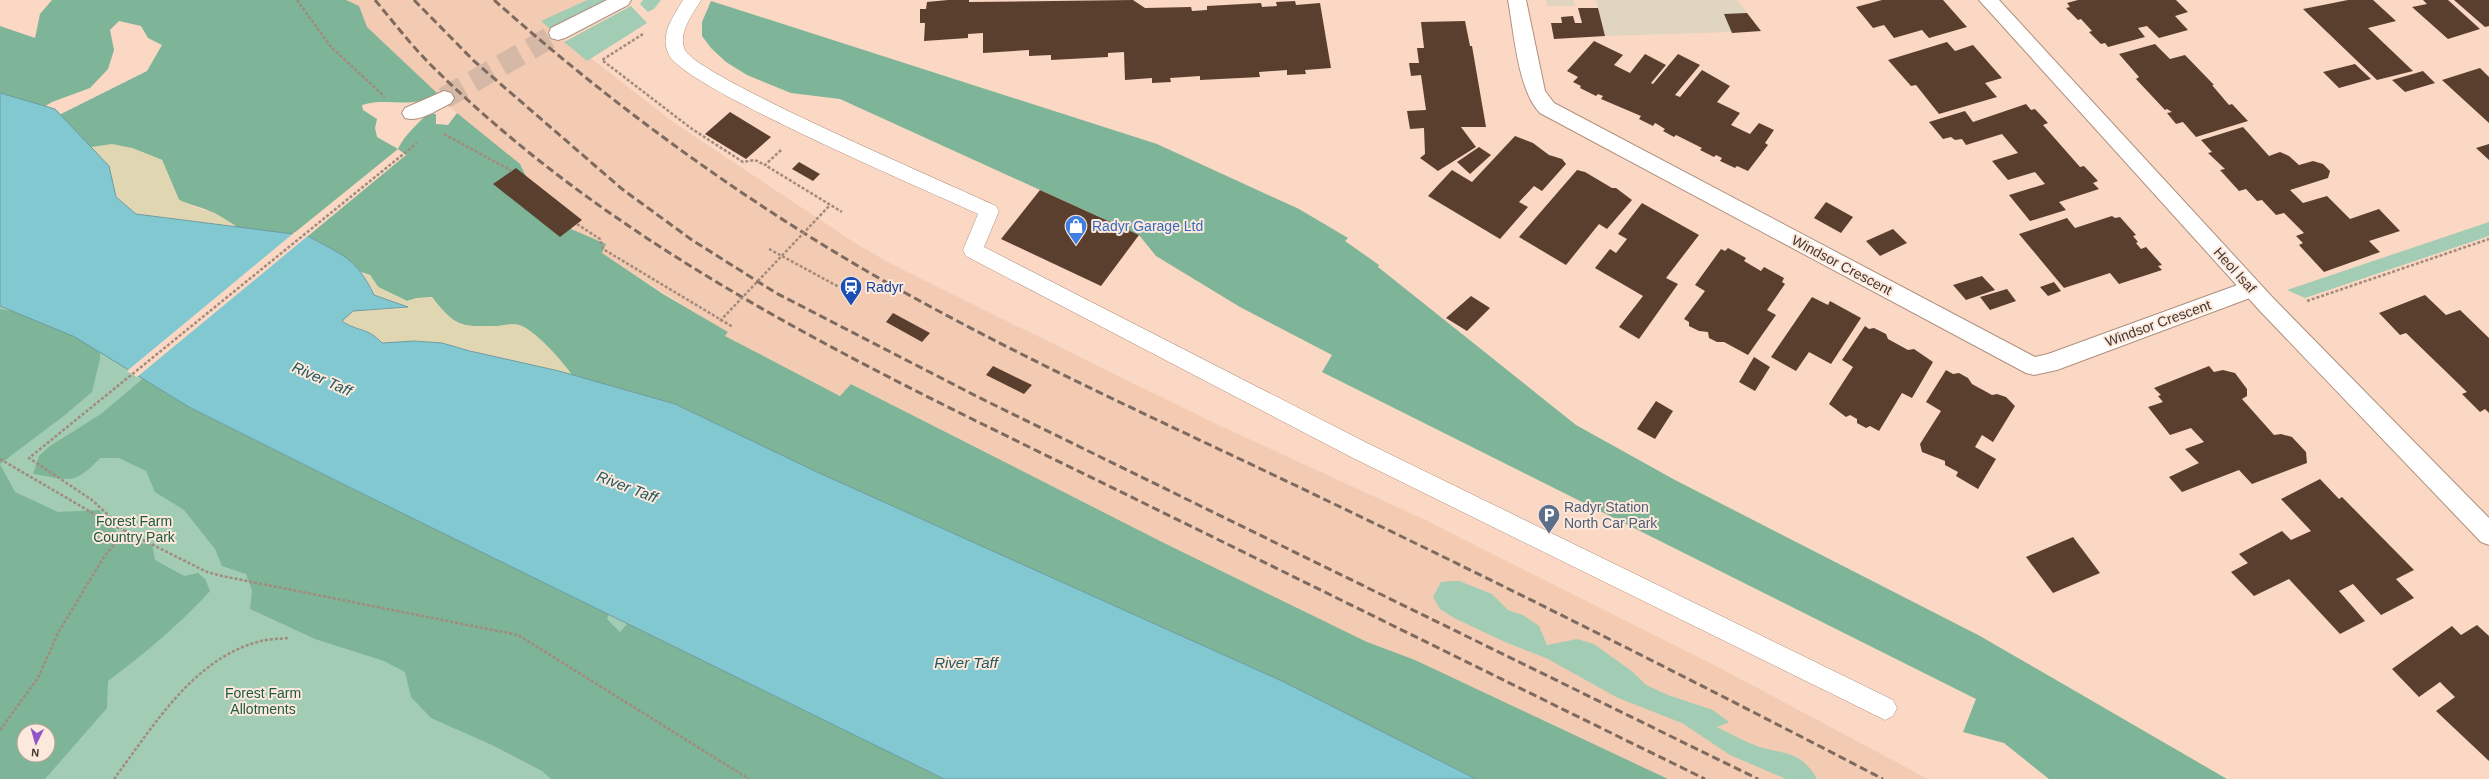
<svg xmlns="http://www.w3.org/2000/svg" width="2489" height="779" viewBox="0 0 2489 779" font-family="Helvetica,sans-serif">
<rect width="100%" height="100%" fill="#fad8c4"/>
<g fill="#dfd5c0">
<polygon points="1546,0 1573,0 1575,6 1547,6"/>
<polygon points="1596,0 1737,0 1761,31 1605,36"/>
</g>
<polygon fill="#f3cbb3" points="340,0 587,0 542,21 587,61 591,58 673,122 855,243 895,266 1212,422 1421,518 1716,666 1928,779 1655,779 1362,645 852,384 841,396 725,336 728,333 567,232 457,113 364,29"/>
<g fill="#a3ccb5" fill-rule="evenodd">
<polygon points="587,0 607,0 550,29 541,21"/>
<polygon points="643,0 661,0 654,9 648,12 640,4"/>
<polygon points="631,6 647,23 587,61 564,42"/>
<polygon points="2489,222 2489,236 2305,298 2287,290"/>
<path d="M0,306L75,337L351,488L944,779H0ZM24,731H48V755H24Z"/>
<path d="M1451,581H1459L1492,594L1508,610L1523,615L1539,626L1547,645L1577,639L1594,644L1633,672L1646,685L1668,695L1713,710L1729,722L1717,727C1731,734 1747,743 1763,748C1788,754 1802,753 1817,779H1786L1730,755L1682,723L1618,698L1546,658L1505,642L1454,618L1440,609L1433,597L1441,582Z"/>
</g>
<g fill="#7eb497" fill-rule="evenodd">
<path d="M52,0H346L359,6L367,27L438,94C409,110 390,97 362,105L363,110L377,119L375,128L377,137L398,149C405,134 417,125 428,113L436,114V124L448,125L457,113L520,164L537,199L549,216L571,229L606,244L602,253L663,294L728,332L725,336L840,396L851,384L1164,543L1367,642L1415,660L1668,779H1444L572,375C563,362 534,329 519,325C513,324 505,325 500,326C463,327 455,328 432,297L417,298L407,301L378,287L370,275L346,267L327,247L308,236L406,155L398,149L293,234C247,248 243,225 205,209C197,206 188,204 179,200L162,160L132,148L92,147L69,150L55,117L147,71L162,45L148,38L141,26L119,21L110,30L114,50L108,69L90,88L52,102L9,128L0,129V26L35,38L40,14Z"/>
<polygon points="711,1 1157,144 1299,209 1348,238 1345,241 1379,265 1378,267 1576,425 1675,480 1980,636 2227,779 2049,779 2004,743 1963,732 1976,699 1322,372 1332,355 1240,307 1156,256 1139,235 840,99 791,93 747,75 726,62 711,48 702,36 702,22"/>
<polygon points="0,309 73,320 100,338 100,359 92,392 65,415 0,464"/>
<path d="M153,370L619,589L607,619L620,632L642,607L1044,779H551L542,771L492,745L431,718L411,697L405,672L384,661L315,639L250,609L252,591L246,574L222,566L215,549L184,510L155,492L146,471L119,458H100C73,487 69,479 33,474L39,456L50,446L101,414Z"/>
<path d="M0,464L15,492L58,512L99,510L126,543L152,544L155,560L184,576L198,573L205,579L210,591C179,625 145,653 108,681L107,708L45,779H0ZM24,731H48V755H24Z"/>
</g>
<g fill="#e0d6b1">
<polygon points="112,144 132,148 162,160 179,200 193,207 215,213 236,226 136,214 116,197 109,166 91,147"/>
<path d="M364,274L370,275L378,287L407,301L417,298H432C458,328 459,327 498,326C504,325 514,323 519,325C536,331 562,361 572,375L442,343L414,341L382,343C368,328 358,330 341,321L353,311L404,309L394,301L374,295Z"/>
</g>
<path fill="#82c8d0" stroke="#6f9ca0" d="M0,93L55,109L109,166L116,197L136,214L301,235L308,236C343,256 356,257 374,295L408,307L353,311L342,321C358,332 367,327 382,343L414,341L442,343L470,351L559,371L675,404L817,472L1284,682L1476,779H944L351,488L189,407L75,337L0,306Z"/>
<polygon fill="#fad8c4" points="295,232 309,235 137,377 127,371"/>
<g fill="#5a3f2f">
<polygon points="948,0 969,0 969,2 1133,0 1145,8 1191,7 1192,11 1207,10 1207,6 1261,3 1262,7 1277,6 1276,2 1295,1 1296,5 1320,3 1331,68 1305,70 1306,74 1287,75 1287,70 1259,72 1260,77 1200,80 1200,76 1170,78 1171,82 1152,83 1152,78 1125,80 1124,52 1108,53 1108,57 1051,60 1051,55 1029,56 1029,50 983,53 983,33 968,34 968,38 924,41 925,23 920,23 920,9 926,9 927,2"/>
<polygon points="1882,0 1943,0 1967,27 1929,38 1922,30 1894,38 1884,25 1873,28 1856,7"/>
<polygon points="2078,0 2176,0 2188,12 2175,16 2188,30 2159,38 2147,26 2138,28 2145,37 2108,47 2105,43 2101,44 2089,32 2092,31 2081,19 2078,20 2066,8 2070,7 2067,3"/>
<polygon points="2348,0 2373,0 2396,21 2368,28 2413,71 2377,80 2303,9"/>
<polygon points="2423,0 2448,0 2480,29 2448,39 2412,7 2427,4"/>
<polygon points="2454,0 2489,0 2489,26 2485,27"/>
<polygon points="1578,8 1598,8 1605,36 1554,39 1551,23 1562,23 1561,17 1573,16 1575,23 1582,23"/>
<polygon points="1747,13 1761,31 1732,33 1724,14"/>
<polygon points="1465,21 1470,46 1472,46 1486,127 1461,127 1476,147 1438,171 1420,158 1425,154 1424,128 1410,129 1407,111 1426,110 1421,75 1411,76 1409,63 1419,63 1417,48 1424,48 1421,22"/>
<polygon points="1594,41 1623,55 1614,65 1630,73 1645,54 1666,65 1651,83 1653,84 1678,54 1700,65 1675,95 1680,97 1702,70 1730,86 1717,102 1740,113 1731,125 1750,134 1759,123 1774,130 1765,143 1768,145 1748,171 1737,166 1735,168 1720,161 1722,158 1716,155 1714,157 1700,150 1702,148 1676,135 1674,137 1663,131 1665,129 1657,124 1655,123 1653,126 1639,119 1641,116 1601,99 1603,96 1598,94 1596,96 1580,88 1581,86 1573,82 1578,77 1567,71"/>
<polygon points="1947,42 1955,51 1973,45 2002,78 1985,83 1997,97 1939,114 1916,85 1911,86 1888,60"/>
<polygon points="2155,44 2170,59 2185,55 2214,85 2212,85 2229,105 2232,104 2248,121 2196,137 2183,122 2176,124 2167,113 2172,112 2167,109 2165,110 2136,79 2139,77 2119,54"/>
<polygon points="2355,64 2371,79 2339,88 2323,72"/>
<polygon points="2480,68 2489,77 2489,123 2442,80"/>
<polygon points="2423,71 2435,83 2405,92 2392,80"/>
<polygon points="2026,104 2031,110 2035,109 2048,123 2043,125 2080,167 2084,166 2098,181 2093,183 2099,189 2059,202 2066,210 2030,221 2009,195 2045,184 2035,172 2008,180 1992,161 2018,153 2002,134 1966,145 1962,139 1955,140 1951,137 1943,139 1929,122 1965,111 1973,122"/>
<polygon points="730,112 771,137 746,159 705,134"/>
<polygon points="2243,127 2269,156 2280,152 2289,156 2299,165 2313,161 2323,164 2330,171 2328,178 2290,190 2303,203 2327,196 2350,219 2379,209 2400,231 2369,241 2380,252 2324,272 2299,245 2303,243 2296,236 2304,233 2284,213 2276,215 2262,200 2257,201 2246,189 2239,191 2220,170 2225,169 2208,153 2212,152 2201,140"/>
<polygon points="1515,136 1533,143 1549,155 1562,159 1566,164 1542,191 1534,186 1519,202 1528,207 1500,239 1428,196 1452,170 1472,182"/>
<polygon points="2489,144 2489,160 2476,148"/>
<polygon points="1479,147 1491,155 1470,174 1457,162"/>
<polygon points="799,162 820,174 813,181 792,169"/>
<polygon points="516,168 582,220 560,237 493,184"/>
<polygon points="1577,170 1585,172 1612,188 1616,188 1632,200 1607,229 1599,224 1566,265 1519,237"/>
<polygon points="1040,190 1139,235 1101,286 1001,239"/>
<polygon points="1826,202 1853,217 1841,233 1814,218"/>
<polygon points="1642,203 1699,235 1666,278 1678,284 1639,339 1619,327 1643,296 1595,268 1610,249 1616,253 1627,239 1618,234"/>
<polygon points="2112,216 2115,218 2120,217 2136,235 2133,236 2138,242 2136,243 2141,249 2146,247 2162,265 2158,266 2162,270 2119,284 2110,273 2064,288 2019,234 2067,218 2075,228"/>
<polygon points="1893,229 1907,243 1880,256 1866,241"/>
<polygon points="1728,248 1746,258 1744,261 1761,271 1764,267 1784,278 1782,282 1785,284 1767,310 1776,315 1748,355 1724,342 1717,342 1709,338 1708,332 1699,331 1689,326 1689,322 1684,319 1705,291 1695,285 1721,249 1725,251"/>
<polygon points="1982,276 1995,290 1966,300 1953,285"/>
<polygon points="2054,282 2061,291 2048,296 2040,287"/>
<polygon points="2007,289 2016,301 1990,310 1980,297"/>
<polygon points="2425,295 2446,315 2460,310 2489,338 2489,413 2485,409 2480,412 2462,394 2467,392 2406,333 2400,335 2379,313"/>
<polygon points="1471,296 1490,308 1467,331 1446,318"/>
<polygon points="1812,297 1828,305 1830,301 1861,318 1831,364 1809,352 1796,371 1771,357"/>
<polygon points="893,313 930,333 922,342 886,322"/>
<polygon points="1865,326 1869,329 1874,328 1886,334 1888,339 1908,350 1914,349 1933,362 1912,398 1902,393 1879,431 1870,426 1866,428 1857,423 1857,419 1850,415 1846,417 1829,404 1853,367 1842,360"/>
<polygon points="1754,357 1770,367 1755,391 1739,382"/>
<polygon points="993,366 1032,385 1024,394 986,375"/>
<polygon points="2209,366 2214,372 2223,370 2235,373 2247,389 2247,396 2242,399 2274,435 2281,434 2292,437 2306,452 2307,463 2252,484 2239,470 2182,492 2169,477 2199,463 2185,449 2204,442 2191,428 2170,435 2148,407 2163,402 2158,396 2161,395 2154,388"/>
<polygon points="1946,370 1953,374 1959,373 1968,378 1972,384 1992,395 1997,394 2006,397 2015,406 1993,442 1982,435 1975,447 1996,459 1978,489 1956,476 1958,472 1945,465 1945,461 1922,452 1920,444 1941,411 1926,402"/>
<polygon points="1656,401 1673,411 1655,439 1637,429"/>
<polygon points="2320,479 2339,499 2342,497 2414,570 2396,579 2414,598 2381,615 2353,584 2339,591 2365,621 2340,634 2289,579 2254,596 2231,572 2248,563 2239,554 2282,531 2291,540 2311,531 2281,499"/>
<polygon points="2073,537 2100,573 2053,593 2026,557"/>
<polygon points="2477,625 2489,636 2489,761 2436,711 2455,697 2440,682 2419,697 2392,669 2452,626 2461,635"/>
</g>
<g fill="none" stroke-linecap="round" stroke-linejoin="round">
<polyline stroke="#d6b8a6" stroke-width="22" stroke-dasharray="22 11" stroke-linecap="butt" points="444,98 558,33"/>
<g stroke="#ae8f7d" stroke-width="1">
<path id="service" d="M683,0H701C693,14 677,33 685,50C698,77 952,185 996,206L999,211L984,247L1367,443L1893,700L1897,708L1893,716L1885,720L1877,716L1351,457L966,256L963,250L978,214C931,192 685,88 669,55C659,35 673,17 683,0Z"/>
</g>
<g stroke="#ae8f7d" stroke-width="2">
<g id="minor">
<polygon points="607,0 631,0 628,5 565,38 558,40 551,38 549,33 551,28"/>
<path d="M1508,0H1526L1545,91L1554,103L2035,357L2048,354L2251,280L2258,283L2262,289L2258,295L2057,370L2034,375L2026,373L1540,113C1518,91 1514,32 1508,0Z"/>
<path d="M444,91L451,93L454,98L451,103C438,109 420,123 405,118L402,113L405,108Z"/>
</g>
</g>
<g stroke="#ae8f7d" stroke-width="2">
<polygon id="secondary" points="1979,0 1999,0 2274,299 2489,518 2489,545 2481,542 2260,311"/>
</g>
<g stroke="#a28a7c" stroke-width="2.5" stroke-dasharray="3 2" stroke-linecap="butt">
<polyline points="297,0 331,47 385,97"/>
<polyline points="643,34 602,60 692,129 743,162 755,160 765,165"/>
<polyline points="444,134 512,171"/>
<polyline points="781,150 765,165 842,212"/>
<polyline points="577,224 600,239 603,249 733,327"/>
<polyline points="769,249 839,287"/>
<polyline points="2307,301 2489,239"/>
<polyline points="0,459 120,529"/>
<polyline points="125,531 207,572 222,576 518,635 749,779"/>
<polyline points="0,730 38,678 59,631 104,557 125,531 92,500 29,458 417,143"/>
<path d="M114,779C153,727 193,658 261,641C269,639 279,639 288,638"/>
</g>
<use href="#service" fill="#fff" fill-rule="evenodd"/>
<use href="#minor" fill="#fff" fill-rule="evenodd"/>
<use href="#secondary" fill="#fff" fill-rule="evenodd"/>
<g stroke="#7e6a5e" stroke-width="3" stroke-dasharray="8 4" stroke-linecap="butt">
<path d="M375,0C395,24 414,49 437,71C630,260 877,372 1117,490C1313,586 1509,683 1705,779"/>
<polyline points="414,0 474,61 622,189 692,240 776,293 978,397 1758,779"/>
<path d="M494,0C612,105 740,198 877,277C1024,361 1179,429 1330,502C1516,591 1700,684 1883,779"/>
</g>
<polyline stroke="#a28a7c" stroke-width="2.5" stroke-dasharray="3 2" stroke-linecap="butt" points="720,321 830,205"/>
</g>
<defs>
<g id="shop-pin" transform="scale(1.15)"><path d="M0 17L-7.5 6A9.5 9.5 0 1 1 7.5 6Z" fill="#3f7fe0" stroke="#fde8dc"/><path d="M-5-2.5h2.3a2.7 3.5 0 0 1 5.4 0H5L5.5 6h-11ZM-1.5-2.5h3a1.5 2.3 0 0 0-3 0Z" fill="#fff"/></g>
<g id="station-pin" transform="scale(1.15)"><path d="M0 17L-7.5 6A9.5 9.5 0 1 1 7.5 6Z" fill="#1a4fb4" stroke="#fde8dc"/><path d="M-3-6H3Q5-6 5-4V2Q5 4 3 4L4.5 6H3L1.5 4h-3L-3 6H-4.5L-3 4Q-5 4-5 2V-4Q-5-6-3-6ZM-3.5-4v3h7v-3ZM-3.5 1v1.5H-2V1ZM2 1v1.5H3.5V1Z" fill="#fff"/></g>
<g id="parking-pin" transform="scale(1.15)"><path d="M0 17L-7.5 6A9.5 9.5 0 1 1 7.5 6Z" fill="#5c6f8a" stroke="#fde8dc"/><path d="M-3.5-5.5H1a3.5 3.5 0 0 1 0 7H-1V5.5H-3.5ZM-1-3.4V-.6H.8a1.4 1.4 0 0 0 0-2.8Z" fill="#fff"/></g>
</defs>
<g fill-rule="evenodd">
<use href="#shop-pin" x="1076" y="226"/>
<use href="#station-pin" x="851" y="287"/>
<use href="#parking-pin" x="1549" y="515"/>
</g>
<g text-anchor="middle" stroke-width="4" stroke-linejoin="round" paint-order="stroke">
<g font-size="14" fill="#366cbe" stroke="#fde8dc" text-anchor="start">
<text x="1092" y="231">Radyr Garage Ltd</text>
</g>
<g font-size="14" fill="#44372f" stroke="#fde8dc">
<text transform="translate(1842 265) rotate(28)" y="5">Windsor Crescent</text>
<text transform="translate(2235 270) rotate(48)" y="5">Heol Isaf</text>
<text transform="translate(2158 323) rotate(-20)" y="5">Windsor Crescent</text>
</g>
<g font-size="14" fill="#164399" stroke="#fde8dc" text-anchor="start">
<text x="866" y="292">Radyr</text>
</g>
<g font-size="14" fill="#4e5e75" stroke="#fde8dc" text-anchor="start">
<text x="1564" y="512">Radyr Station<tspan x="1564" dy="16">North Car Park</tspan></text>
</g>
<g font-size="14" fill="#1b5b3f" stroke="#fde8dc">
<text x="134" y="526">Forest Farm<tspan x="134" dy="16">Country Park</tspan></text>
<text x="263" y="698">Forest Farm<tspan x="263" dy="16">Allotments</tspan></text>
</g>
<g font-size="15" font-style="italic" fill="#205a61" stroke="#fde8dc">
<text transform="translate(322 379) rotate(24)" y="5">River Taff</text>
<text transform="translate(627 487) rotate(21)" y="5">River Taff</text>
<text x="966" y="668">River Taff</text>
</g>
</g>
<g transform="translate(36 743) rotate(185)"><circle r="19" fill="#fde8dc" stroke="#b3a197"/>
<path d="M0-3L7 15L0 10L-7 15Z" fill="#9154ca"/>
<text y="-6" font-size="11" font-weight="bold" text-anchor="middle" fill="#44372f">N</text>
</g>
</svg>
